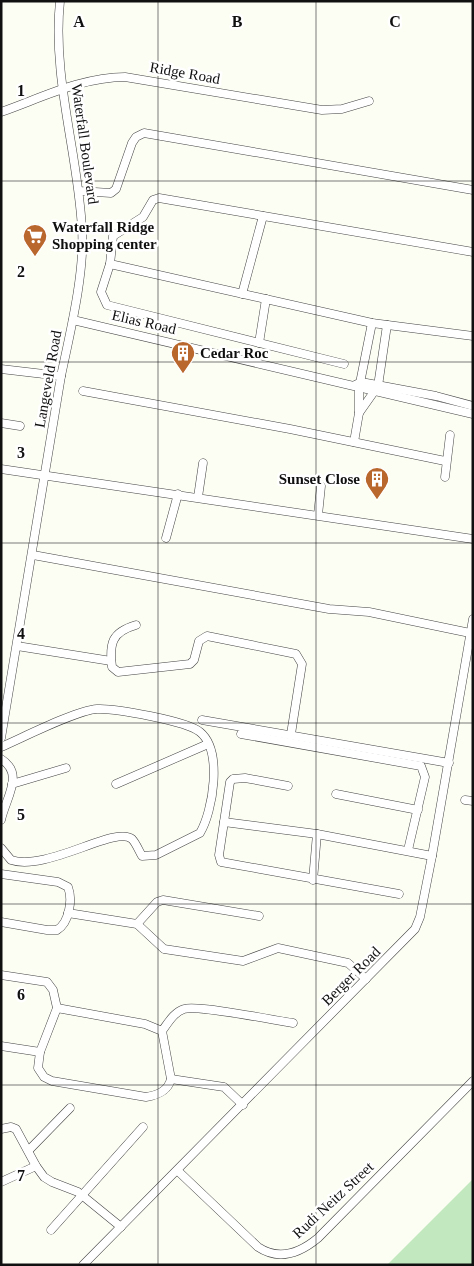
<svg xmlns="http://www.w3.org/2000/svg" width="474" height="1266" viewBox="0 0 474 1266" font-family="Georgia,serif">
<rect width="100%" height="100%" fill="#fcfef4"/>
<polygon fill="#c1e8be" points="473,1179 473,1265 387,1265"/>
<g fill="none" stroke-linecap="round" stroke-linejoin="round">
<g stroke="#434343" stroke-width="9">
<g id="street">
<path d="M1,112C41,98 82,77 125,77L322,110L342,109L369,101"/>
<polyline points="79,191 111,193 116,189 132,143 136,137 144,133 473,190"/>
<polyline points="473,252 159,198 153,200 143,217 113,236 110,264 372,323 473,336"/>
<polyline points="110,264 101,292 107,305 344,364"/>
<polyline points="242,294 263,216"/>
<polyline points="73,320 473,414"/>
<polyline points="259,343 266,299"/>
<polyline points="1,369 61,376"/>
<polyline points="355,385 361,382 436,396 473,406"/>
<polyline points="83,391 290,429 445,461"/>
<polyline points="359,413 378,386 387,325"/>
<polyline points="1,423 20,426"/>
<polyline points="354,442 359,413 359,388 372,323"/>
<polyline points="1,469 473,539"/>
<polyline points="445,477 450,435"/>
<polyline points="198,497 203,463"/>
<polyline points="318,515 321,486"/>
<polyline points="166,538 178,494"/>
<polyline points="33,555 329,609 369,612 470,633"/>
<path d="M136,625C112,632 109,643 112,667L118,672L190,664L194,660L199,641L207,636L296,654L302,664L291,734"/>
<polyline points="17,646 111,661"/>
<polyline points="202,720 449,763"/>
<polyline points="241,734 421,766 425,777 408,850"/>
<path d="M1,738L61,376C70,333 85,272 82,229C78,153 52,77 60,1"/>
<path d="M1,747C22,738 77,710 97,709C114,708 187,721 200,732C223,751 213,811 200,833L156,855L142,856C139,851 136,843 132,839C116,825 46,872 11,860L1,848"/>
<path d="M1,759C25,774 6,797 1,820"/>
<polyline points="12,784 66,768"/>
<polyline points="116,784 208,744"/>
<polyline points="288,786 245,778 233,779 230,782 219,855 221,862 399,894"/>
<polyline points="336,794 418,810"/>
<polyline points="465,800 473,801"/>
<polyline points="224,822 317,834 432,856"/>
<path d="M1,874L58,882L68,887C73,900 69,923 57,930H47L1,922"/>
<polyline points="313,880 317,834"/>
<polyline points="68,913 137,924 164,949 243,961 278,948 348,963 366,979"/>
<polyline points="137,924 157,902 163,900 259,916"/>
<polyline points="1,975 47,982 53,990 57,1008"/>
<path d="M162,1031L145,1024L57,1008L40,1052L38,1068L44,1077L52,1081L146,1097C158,1095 168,1091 171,1079L162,1031C168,1023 174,1012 184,1009C199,1005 273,1020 293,1023"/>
<polyline points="1,1046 40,1052"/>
<polyline points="171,1079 224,1087 243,1105"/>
<polyline points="1,1129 11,1127 16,1129 36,1166 44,1177 52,1182 78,1192 121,1227"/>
<polyline points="29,1150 70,1108"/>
<path d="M178,1171L258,1247C279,1261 300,1253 318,1238L473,1081"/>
<polyline points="1,1182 36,1166"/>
<polyline points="51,1230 143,1127"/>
<polyline points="83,1265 415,929 420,917 432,856 473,619"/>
</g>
</g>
<use href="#street" stroke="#fff" stroke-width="8"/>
</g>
<path fill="none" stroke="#101010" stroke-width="1" stroke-opacity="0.55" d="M158,1V1265M316,1V1265M1,181H473M1,362H473M1,543H473M1,723H473M1,904H473M1,1085H473"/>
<defs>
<g id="supermarket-pin" transform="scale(1.25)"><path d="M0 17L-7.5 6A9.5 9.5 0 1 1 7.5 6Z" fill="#ba672e" stroke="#fff"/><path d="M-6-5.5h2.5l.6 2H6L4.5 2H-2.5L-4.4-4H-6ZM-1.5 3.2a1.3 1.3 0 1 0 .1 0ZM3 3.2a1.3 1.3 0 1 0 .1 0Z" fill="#fff"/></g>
<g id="building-pin" transform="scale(1.25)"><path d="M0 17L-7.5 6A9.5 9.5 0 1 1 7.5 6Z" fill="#ba672e" stroke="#fff"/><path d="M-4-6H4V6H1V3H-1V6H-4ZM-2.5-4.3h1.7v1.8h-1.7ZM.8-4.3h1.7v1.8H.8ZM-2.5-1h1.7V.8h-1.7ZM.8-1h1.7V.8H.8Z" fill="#fff"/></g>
</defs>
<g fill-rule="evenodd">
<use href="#supermarket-pin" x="35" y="236"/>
<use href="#building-pin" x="183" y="353"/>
<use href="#building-pin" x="377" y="479"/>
</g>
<g text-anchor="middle" stroke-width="5" stroke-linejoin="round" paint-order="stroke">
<g font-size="15" fill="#101010" stroke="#fff">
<text transform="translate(185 73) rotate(10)" y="5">Ridge Road</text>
<text transform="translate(85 144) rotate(82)" y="5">Waterfall Boulevard</text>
<text transform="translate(144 322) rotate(13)" y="5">Elias Road</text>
<text transform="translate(48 379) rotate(-80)" y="5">Langeveld Road</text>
<text transform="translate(351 976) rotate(-45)" y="5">Berger Road</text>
<text transform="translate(333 1200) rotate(-43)" y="5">Rudi Neitz Street</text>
</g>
<g font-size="15" font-weight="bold" fill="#101010" stroke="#fff" text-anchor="start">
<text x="52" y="232">Waterfall Ridge<tspan x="52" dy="17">Shopping center</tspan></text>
<text x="200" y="358">Cedar Roc</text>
<text x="360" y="484" text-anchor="end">Sunset Close</text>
</g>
</g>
<g font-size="16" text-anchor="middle" font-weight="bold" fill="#101010" stroke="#fff" stroke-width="5" stroke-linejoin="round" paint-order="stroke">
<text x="79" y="27">A</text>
<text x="237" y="27">B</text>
<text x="395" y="27">C</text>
<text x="21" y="96">1</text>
<text x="21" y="277">2</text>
<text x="21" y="458">3</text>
<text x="21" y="639">4</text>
<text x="21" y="820">5</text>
<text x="21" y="1000">6</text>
<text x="21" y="1181">7</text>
</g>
<rect width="474" height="1266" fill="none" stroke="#101010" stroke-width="5"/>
</svg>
